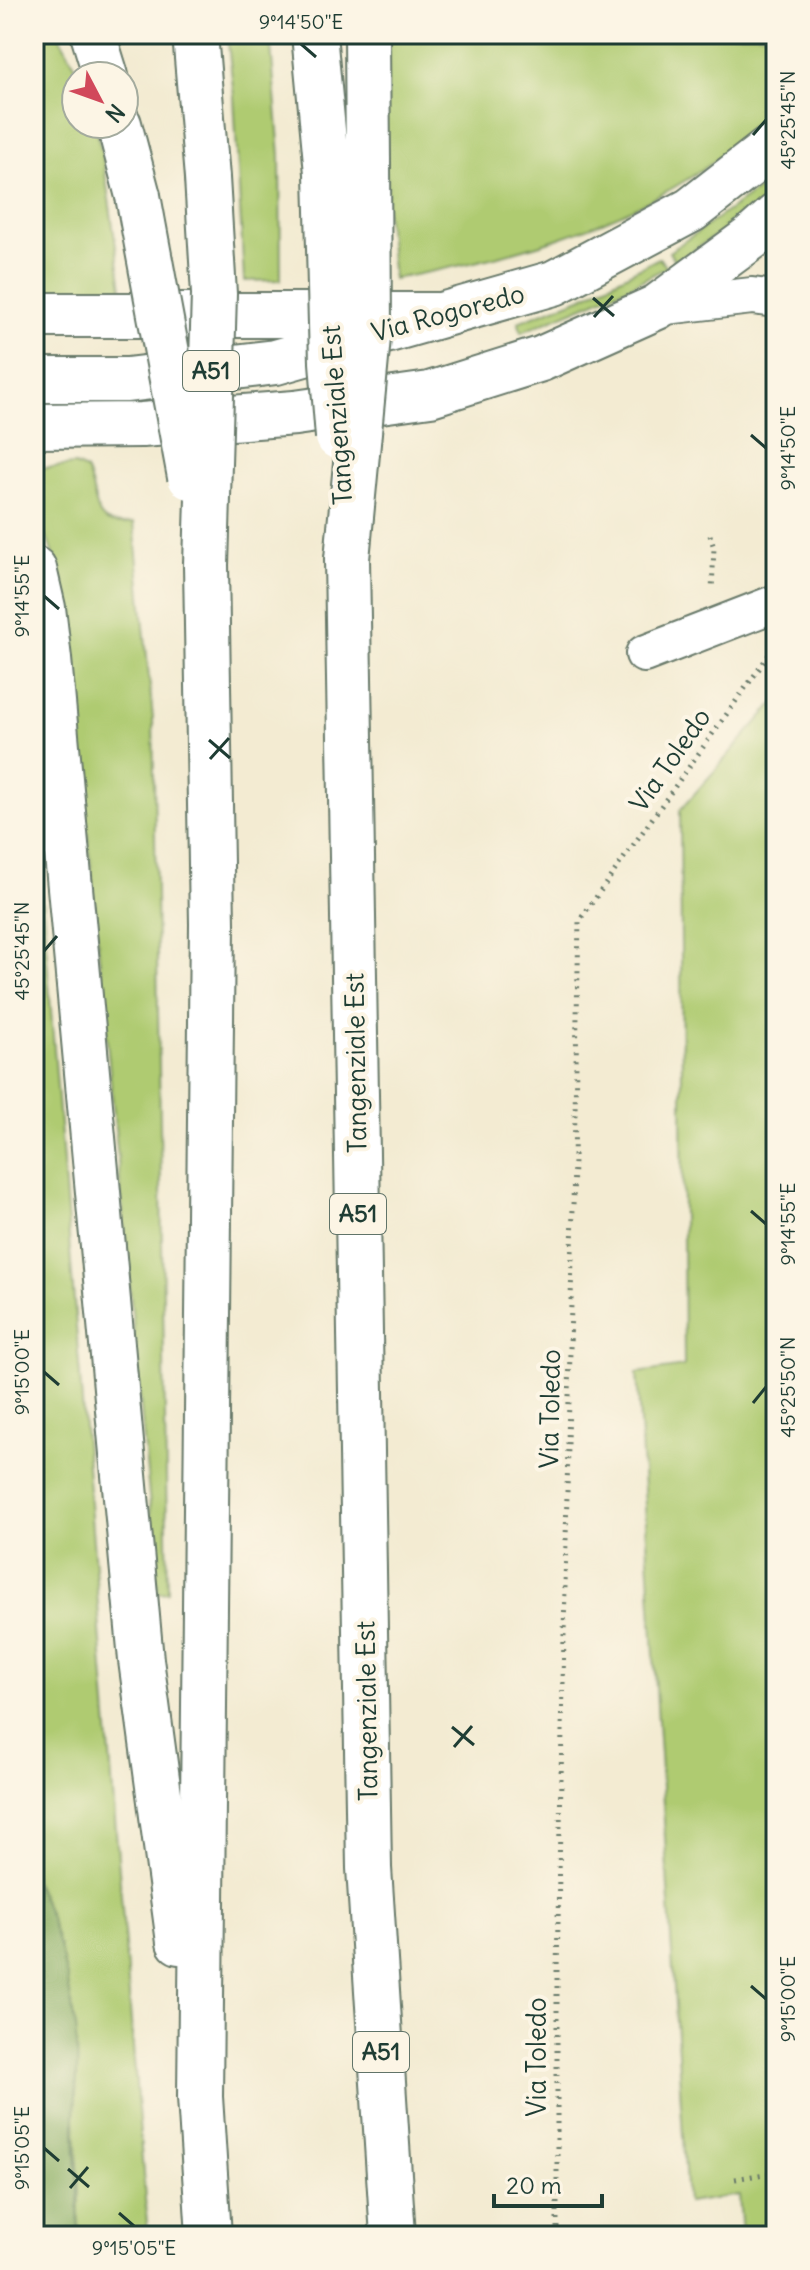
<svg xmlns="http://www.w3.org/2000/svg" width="810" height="2270" viewBox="0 0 810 2270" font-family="Delius,sans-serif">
<rect width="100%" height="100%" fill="#fcf5e5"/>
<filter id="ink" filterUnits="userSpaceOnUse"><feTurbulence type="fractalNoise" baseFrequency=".0125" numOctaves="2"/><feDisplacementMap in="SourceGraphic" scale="16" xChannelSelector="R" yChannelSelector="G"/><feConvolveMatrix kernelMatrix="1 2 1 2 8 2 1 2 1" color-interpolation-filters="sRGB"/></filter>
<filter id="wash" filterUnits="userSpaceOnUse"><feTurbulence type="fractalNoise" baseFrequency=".006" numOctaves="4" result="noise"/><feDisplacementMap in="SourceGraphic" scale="32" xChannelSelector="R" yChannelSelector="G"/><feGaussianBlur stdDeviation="1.8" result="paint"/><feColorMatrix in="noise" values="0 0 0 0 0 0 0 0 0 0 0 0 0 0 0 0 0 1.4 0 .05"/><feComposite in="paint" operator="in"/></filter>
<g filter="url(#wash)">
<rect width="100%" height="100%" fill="#f3ebd2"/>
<g fill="#afcb71" stroke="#678452" stroke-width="2">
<polygon points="34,34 58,34 81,76 76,76 76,124 94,124 102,152 123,294 34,294"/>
<polygon points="227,34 270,34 280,155 281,280 244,281 234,97"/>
<path d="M381,34H776V104C754,124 732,149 708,166C614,230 503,259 393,279L379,144Z"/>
<polygon points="776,177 776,191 750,213 675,262 669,252"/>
<polygon points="659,258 667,267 631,286 522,332 518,322 583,297"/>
<path d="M75,465L86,470C101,500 87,530 134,523L153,719L168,1592L158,1593L68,619L62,580L48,540L34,519V469Z"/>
<polygon points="776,701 776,2236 742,2236 739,2195 687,2203 637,1373 684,1366 680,810"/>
<path d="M34,854L42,897L148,2236H78C84,2132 62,2026 50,1924L44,1901L34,1881Z"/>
</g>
<path fill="#8baf63" stroke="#55764c" stroke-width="2" d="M34,1881C59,1930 72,1991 77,2046C79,2074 74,2103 75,2132C76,2167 80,2201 78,2236H34Z"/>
</g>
<g filter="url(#ink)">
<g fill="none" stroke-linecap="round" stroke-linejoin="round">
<g stroke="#697a6b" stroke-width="40">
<g id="street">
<polyline points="657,307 752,296 776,299"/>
<polyline points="644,654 776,603"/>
</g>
</g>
<g stroke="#697a6b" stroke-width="48">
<g id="secondary">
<polyline points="34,380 127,380 276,362 554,283 691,210 776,144"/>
<polyline points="34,426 142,425 295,413 430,394 541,359 657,307 751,238 776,216"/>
</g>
</g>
<g stroke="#697a6b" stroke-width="48">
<g id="highway">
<polyline points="93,34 106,76"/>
<polyline points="195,34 207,178"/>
<polyline points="314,34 327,173"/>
<polyline points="367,34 368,162"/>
<polyline points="119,124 138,196"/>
<polyline points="34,315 436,315"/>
<polyline points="347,559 369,1868 393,2236"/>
<polyline points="206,565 212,924 200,2097 209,2236"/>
<polyline points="34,569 43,608 49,659 141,1660 179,1942"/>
</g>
</g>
<g stroke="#697a6b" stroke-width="5" stroke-dasharray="2 6" stroke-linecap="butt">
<polyline points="710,535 714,548 712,590"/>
<polyline points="735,2179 776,2172"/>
<polyline points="557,2236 557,1969 579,921 776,645"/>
</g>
<use href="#street" stroke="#fff" stroke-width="36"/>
<use href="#secondary" stroke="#fff" stroke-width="44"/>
<use href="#highway" stroke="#fff" stroke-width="44"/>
<g stroke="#697a6b" stroke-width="48" stroke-linecap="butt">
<g id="highway-bridge">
<polyline points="327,173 332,362 338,437"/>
<polyline points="138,196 190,477"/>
<polyline points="347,559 369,327 368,162"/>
<polyline points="206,565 214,294 207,178"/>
</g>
</g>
<use href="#highway-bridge" stroke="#fff" stroke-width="44"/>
</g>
</g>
<path fill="none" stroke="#1f3d34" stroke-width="3" d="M301,44L316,57M753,135L766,120M593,298L614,316M594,317L613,296M751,435L766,448M44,596L59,609M209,740L230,758M210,759L229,738M44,951L57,936M751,1211L766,1224M44,1372L59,1385M753,1403L766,1387M452,1727L474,1745M454,1747L472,1726M751,1986L766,1999M44,2148L59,2161M68,2169L89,2187M70,2188L88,2167M119,2213L134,2226"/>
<g text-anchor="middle" stroke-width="8" stroke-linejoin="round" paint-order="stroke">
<g fill="#fcf5e5" stroke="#617469" stroke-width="2">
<rect x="183" y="351" width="56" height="40" rx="6"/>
<rect x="330" y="1194" width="56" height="40" rx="6"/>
<rect x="353" y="2032" width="56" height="40" rx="6"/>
</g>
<g font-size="24" font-weight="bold" fill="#1f3d34">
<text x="211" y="379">A51</text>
<text x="358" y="1222">A51</text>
<text x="381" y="2060">A51</text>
</g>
<g font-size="26" fill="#1f3d34" stroke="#fcf5e5">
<text transform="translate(448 313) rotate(-15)" y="9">Via Rogoredo</text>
<text transform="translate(337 415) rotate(-94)" y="9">Tangenziale Est</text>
<text transform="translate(670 760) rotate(-55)" y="9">Via Toledo</text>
<text transform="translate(356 1063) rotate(-91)" y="9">Tangenziale Est</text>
<text transform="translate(550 1409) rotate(-89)" y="9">Via Toledo</text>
<text transform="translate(367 1711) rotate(-91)" y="9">Tangenziale Est</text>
<text transform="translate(537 2057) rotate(-90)" y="9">Via Toledo</text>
</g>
</g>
<rect width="810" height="2270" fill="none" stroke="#fcf5e5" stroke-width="88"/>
<g transform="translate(100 100) rotate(131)"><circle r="38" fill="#fcf5e5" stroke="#a4ab9e" stroke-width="2"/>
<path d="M0-6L14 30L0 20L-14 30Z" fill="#d1495b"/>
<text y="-12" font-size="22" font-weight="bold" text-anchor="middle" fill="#1f3d34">N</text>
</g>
<path d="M494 2194v12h108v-12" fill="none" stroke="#1f3d34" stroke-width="4"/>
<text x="506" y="2194" font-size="24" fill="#1f3d34" stroke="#fcf5e5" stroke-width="6" paint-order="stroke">20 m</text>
<rect x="44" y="44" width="722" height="2182" fill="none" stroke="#1f3d34" stroke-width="3"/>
<g font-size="20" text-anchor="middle" fill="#1f3d34">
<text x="301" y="29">9°14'50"E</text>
<text transform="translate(788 120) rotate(-90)" y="7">45°25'45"N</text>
<text transform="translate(788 448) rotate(-90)" y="7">9°14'50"E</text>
<text transform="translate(22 596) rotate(-90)" y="7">9°14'55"E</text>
<text transform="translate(22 951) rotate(-90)" y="7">45°25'45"N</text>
<text transform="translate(788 1224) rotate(-90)" y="7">9°14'55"E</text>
<text transform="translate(22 1372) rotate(-90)" y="7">9°15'00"E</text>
<text transform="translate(788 1387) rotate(-90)" y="7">45°25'50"N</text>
<text transform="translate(788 1999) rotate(-90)" y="7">9°15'00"E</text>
<text transform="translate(22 2148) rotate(-90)" y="7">9°15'05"E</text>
<text x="134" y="2255">9°15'05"E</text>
</g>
</svg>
